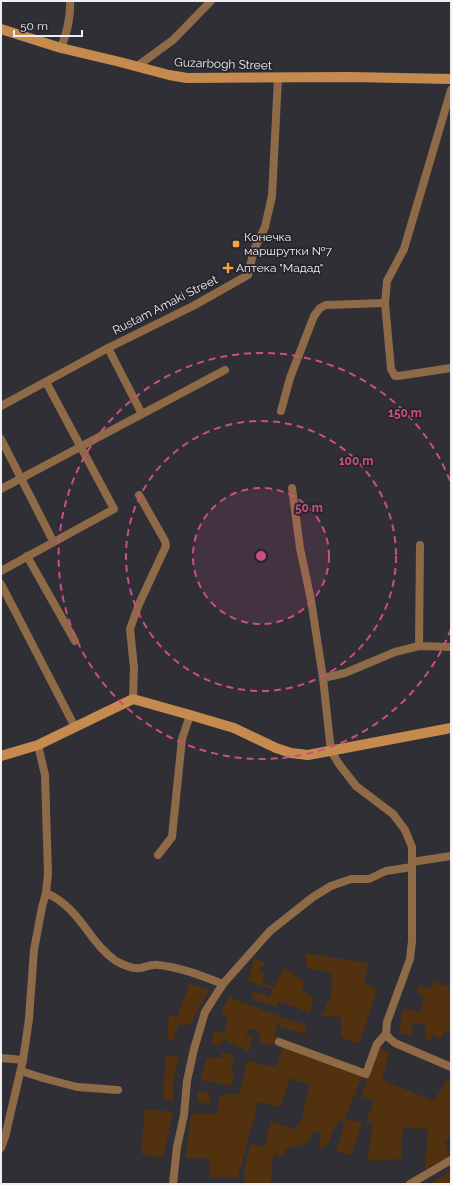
<svg xmlns="http://www.w3.org/2000/svg" width="452" height="1185" viewBox="0 0 452 1185" font-family="Raleway,sans-serif">
<rect width="100%" height="100%" fill="#302f36"/>
<g fill="#52320e">
<path d="M305,953L368,963L364,983L377,989L359,1044L341,1037V1017L320,1016C329,1002 338,988 329,972L307,968Z"/>
<polygon points="254,958 265,963 259,972 265,975 262,983 274,987 284,968 305,982 301,990 313,997 310,1013 279,1001 276,1006 252,999 253,991 270,997 272,989 248,981"/>
<polygon points="433,982 451,987 451,1032 444,1031 441,1039 432,1035 431,1041 425,1039 427,1027 414,1022 411,1036 399,1032 403,1009 421,1011 424,997 417,993 418,986 431,989"/>
<polygon points="190,983 209,990 190,1025 179,1024 172,1041 167,1040 169,1014 177,1017"/>
<polygon points="229,997 278,1016 306,1025 305,1034 284,1028 276,1024 275,1035 281,1039 273,1045 261,1044 258,1030 247,1029 246,1035 253,1036 249,1052 225,1040 218,1045 212,1044 214,1030 225,1034 227,1017 221,1013"/>
<polygon points="282,1047 362,1076 345,1118 362,1123 352,1155 336,1151 345,1122 339,1120 325,1148 318,1147 322,1134 314,1131 307,1143 286,1149 284,1156 274,1154 271,1166 273,1168 270,1184 247,1184 243,1178 250,1144 265,1147 270,1121 295,1129 302,1118 309,1085 290,1078 281,1107 258,1102 238,1177 210,1178 210,1159 186,1158 191,1114 217,1114 220,1095 240,1094 247,1061 277,1067"/>
<polygon points="379,1048 389,1052 382,1080 434,1101 448,1079 451,1080 451,1138 445,1141 450,1156 425,1169 428,1129 403,1128 401,1159 367,1161 373,1123 366,1121 374,1101 361,1096"/>
<polygon points="223,1052 234,1055 231,1068 234,1074 231,1086 200,1080 207,1058 221,1058"/>
<polygon points="166,1055 180,1058 173,1078 174,1100 163,1099"/>
<polygon points="209,1091 210,1105 197,1101 198,1092"/>
<polygon points="145,1109 173,1112 163,1158 141,1154"/>
<polygon points="451,1171 451,1184 430,1184"/>
</g>
<g fill="none" stroke-linecap="round" stroke-linejoin="round">
<g stroke="#8f6a46" stroke-width="8">
<path d="M61,48C67,32 71,18 70,1"/>
<polyline points="136,67 173,40 211,1"/>
<polyline points="451,90 404,249 387,281 385,303 391,369 395,376 398,376 451,368"/>
<polyline points="108,348 142,414"/>
<polyline points="1,406 108,348 193,306 248,275 254,250 265,227 272,196 278,78"/>
<polyline points="281,411 290,378 314,316 320,308 326,305 385,303"/>
<polyline points="1,439 53,541"/>
<polyline points="1,489 225,370"/>
<polyline points="27,556 75,641"/>
<polyline points="1,571 114,509 46,382"/>
<polyline points="1,584 75,727"/>
<polyline points="419,646 420,545"/>
<polyline points="323,678 345,673 395,652 419,646 451,647"/>
<polyline points="133,699 134,668 130,629 139,604 166,546 165,541 139,495"/>
<polyline points="158,855 172,837 182,739 190,715"/>
<polyline points="412,862 451,856"/>
<path d="M46,893C80,907 89,943 116,961C123,965 131,969 140,968C146,967 151,964 158,965C180,967 202,976 223,984"/>
<polyline points="386,1034 389,1038 395,1043 451,1067"/>
<polyline points="279,1042 366,1074 377,1044 386,1034 387,1022 410,959 412,941 412,847 405,830 393,814 356,786 339,764 331,751 323,678 311,600 300,548 292,488"/>
<polyline points="1,1058 23,1060"/>
<polyline points="21,1071 43,1078 77,1087 118,1090"/>
<polyline points="1,1148 5,1137 23,1060 29,1019 34,950 42,907 46,893 48,874 45,775 38,745"/>
<polyline points="173,1184 177,1147 184,1115 187,1081 194,1049 205,1012 223,984 270,931 313,897 331,886 351,879 369,879 386,871 412,867"/>
<polyline points="410,1184 451,1160"/>
</g>
<g stroke="#c58a4e" stroke-width="10">
<polyline points="1,29 61,48 120,62 169,75 187,78 350,77 451,79"/>
<polyline points="1,756 38,745 133,699 190,715 234,728 276,748 291,753 308,755 451,728"/>
</g>
</g>
<circle cx="261" cy="556" r="68" fill="#cd4e81" fill-opacity=".12"/>
<g fill="none" stroke="#cd4e81" stroke-width="2" stroke-dasharray="7 5">
<circle cx="261" cy="556" r="68"/>
<circle cx="261" cy="556" r="135"/>
<path d="M451 629A203 203 0 1 1 451 483"/>
</g>
<g fill="#f6a247" stroke="#26252c" stroke-width="1.5">
<rect x="232" y="240" width="8" height="8" rx="2"/>
<path d="M226 262h4v4h4v4h-4v4h-4v-4h-4v-4h4z"/>
</g>
<g text-anchor="middle" stroke-width="3.5" stroke-linejoin="round" paint-order="stroke">
<g font-size="12" fill="#efeef3" stroke="#26252c">
<text transform="translate(223 64) rotate(2)" y="4">Guzarbogh Street</text>
<text transform="translate(165 305) rotate(-27)" y="4">Rustam Amaki Street</text>
</g>
<g font-size="12" fill="#efeef3" stroke="#26252c" text-anchor="start">
<text x="244" y="241">Конечка<tspan x="244" dy="14">маршрутки №7</tspan></text>
<text x="236" y="272">Аптека "Мадад"</text>
</g>
</g>
<circle cx="261" cy="556" r="6" fill="#cd4e81" stroke="#26252c" stroke-width="2"/>
<g font-size="12" text-anchor="middle" font-weight="bold" fill="#cd4e81" stroke="#26252c" stroke-width="3.5" stroke-linejoin="round" paint-order="stroke">
<text x="405" y="417">150 m</text>
<text x="356" y="465">100 m</text>
<text x="309" y="512">50 m</text>
</g>
<rect width="452" height="1185" fill="none" stroke="#efeef3" stroke-width="4"/>
<path d="M14 30v6h68v-6" fill="none" stroke="#efeef3" stroke-width="2"/>
<text x="20" y="30" font-size="12" fill="#efeef3" stroke="#26252c" stroke-width="3" paint-order="stroke">50 m</text>
</svg>
